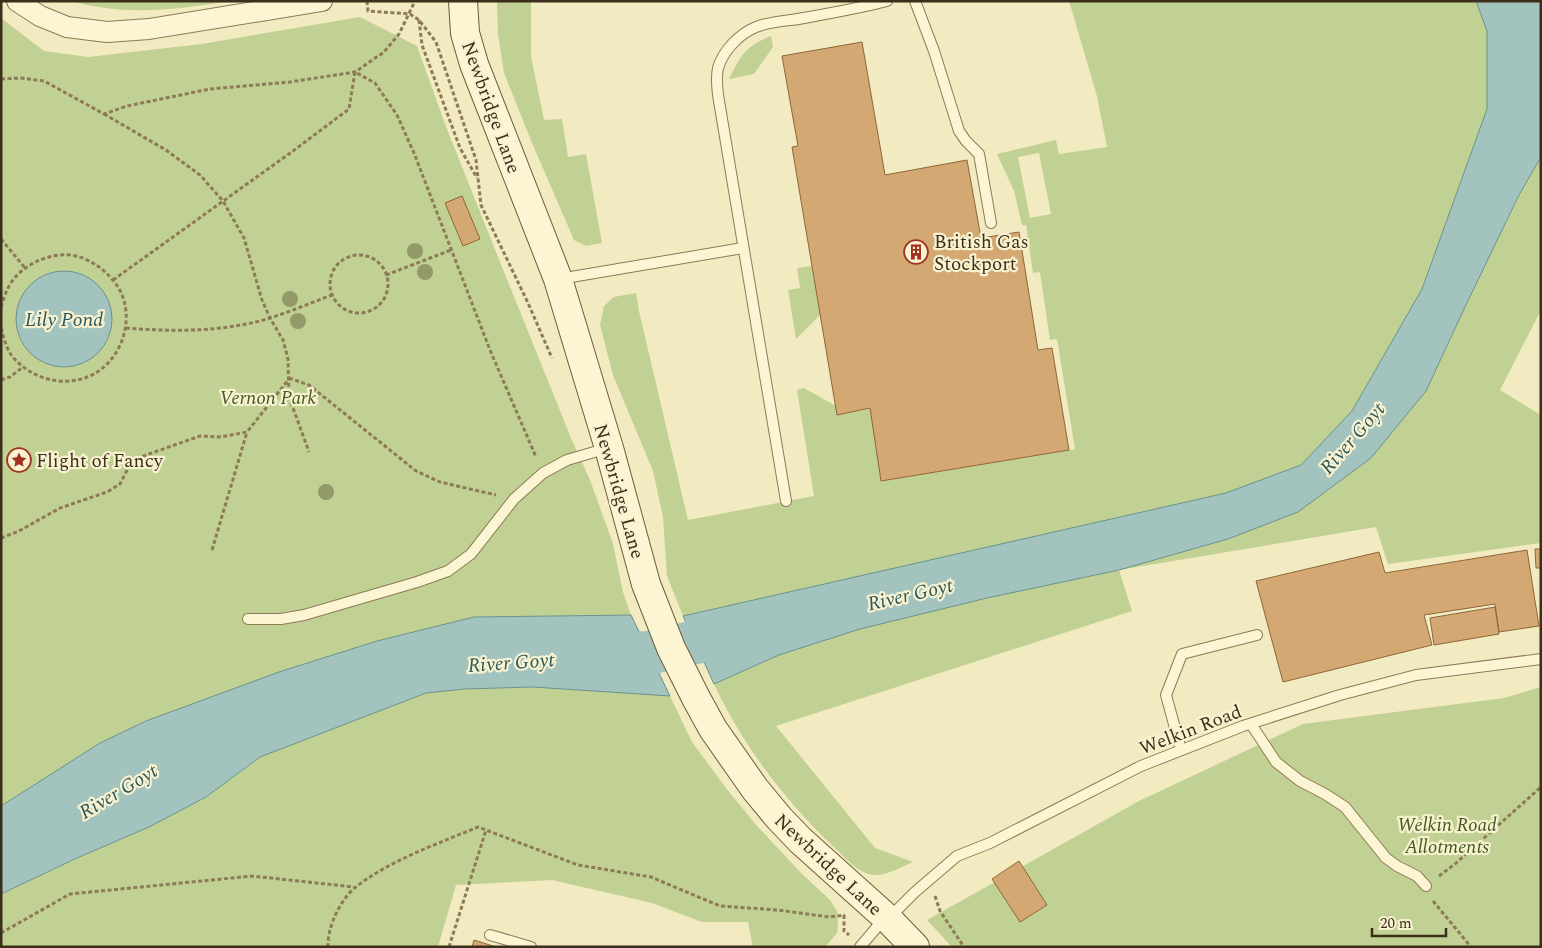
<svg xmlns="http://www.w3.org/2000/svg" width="1542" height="948" viewBox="0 0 1542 948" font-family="Spectral,serif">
<rect width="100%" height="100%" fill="#f2eac0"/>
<g fill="#c1d193" fill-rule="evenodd">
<path d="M71,1H230C178,10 123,16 71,1Z"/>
<polygon points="497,1 531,1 531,56 544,120 562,119 568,157 586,154 602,243 586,246 574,240 532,143 504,73 498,34"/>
<path d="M1069,1H1476L1487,31V109L1422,289L1352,411L1301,465L1226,493L683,616L667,576L663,517L653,471L613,375L600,325L604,306L614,297L636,293L639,311L688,520L814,496L797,390L804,388L836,406L837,415L870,408L882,481L1075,449L1057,339L1050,340L1040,272L1033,273L1026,225H1022L1014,191L997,154L1056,140L1059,154L1107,147L1097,96ZM1039,153L1051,214L1030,218L1018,157Z"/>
<polygon points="360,17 417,46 445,124 494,247 571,438 590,480 613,544 623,592 631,615 474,617 377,641 279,672 146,721 100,743 1,806 1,18 44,51 88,57 202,44"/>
<path d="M771,36L773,47L754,74L729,79C741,55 745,46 771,36Z"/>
<path d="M1541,157V310L1500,390L1541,415V543L1388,564L1376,527L1119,570L1132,611L776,726L875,848L913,862C901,867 886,876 873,875C858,873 846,859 836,849C786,802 743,746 714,684L779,655L860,629L984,598L1119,570L1228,539L1298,512L1426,391L1464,309L1519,195Z"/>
<polygon points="812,266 821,314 796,339 788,290 800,288 797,268"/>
<polygon points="533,687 670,696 692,742 726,788 757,826 803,875 830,900 837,911 838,925 837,933 825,947 753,947 748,922 702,922 652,903 552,880 456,885 438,947 1,947 1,894 77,858 149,827 206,797 260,757 426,693 464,689"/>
<polygon points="1541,687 1541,947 952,947 927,920 1139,801 1303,724 1504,698"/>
</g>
<g fill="#a3c3be" stroke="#69928e">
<polygon points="1476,1 1541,1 1541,157 1519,195 1464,309 1426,391 1371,458 1298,512 1228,539 1119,570 987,598 860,629 779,655 714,684 683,616 1226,493 1301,465 1352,411 1422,289 1487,109 1487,31"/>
<circle cx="64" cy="319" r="48"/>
<polygon points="631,615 670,696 533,687 464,689 426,693 260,757 206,797 149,827 77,858 1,894 1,806 100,743 146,721 279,672 377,641 474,617"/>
</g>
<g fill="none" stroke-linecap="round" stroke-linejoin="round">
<polyline stroke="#a3c3be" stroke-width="44" points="589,656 648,653 753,629"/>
</g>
<g fill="#d3a872" stroke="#8e663a">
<polygon points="862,42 885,175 967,160 981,238 1019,232 1038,350 1052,348 1069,450 881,481 870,408 837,415 792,147 798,146 782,56"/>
<polygon points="462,196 480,239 463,246 445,203"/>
<polygon points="1535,549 1541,549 1541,568 1536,568"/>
<polygon points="1527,550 1539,626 1499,632 1495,604 1424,615 1432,645 1283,682 1256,581 1379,552 1385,573"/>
<polygon points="1495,607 1499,634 1434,645 1430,618"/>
<polygon points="1019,861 1047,905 1020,922 992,879"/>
<polygon points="474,940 496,947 472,947"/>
</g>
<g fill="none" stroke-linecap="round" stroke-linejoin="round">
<g stroke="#8d7a56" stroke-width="12">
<g id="lane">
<polyline points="915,1 934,51 959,131 966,141 979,154 991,223"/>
<polyline points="559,279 743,248"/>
<path d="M786,501L718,95C717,86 716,77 718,68C723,51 739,34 756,27C771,21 789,21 804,18C832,13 860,8 887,1"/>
<polyline points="248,619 281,619 304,615 417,582 448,571 471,554 514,499 543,473 567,460 608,448"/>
<polyline points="1251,724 1276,762 1300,781 1325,794 1345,807 1386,858 1397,866 1417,876 1426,886"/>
<polyline points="1181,750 1166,695 1182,654 1257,635"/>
<polyline points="490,935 531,947"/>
<polyline points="860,947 877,927 888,919 915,892 957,856 990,843 1141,766 1243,726 1340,695 1416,675 1541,659"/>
</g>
</g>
<g stroke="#8d7a56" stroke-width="22">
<polyline id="street" points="17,1 40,16 67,27 107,32 149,29 322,1"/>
</g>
<g stroke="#6e5b39" stroke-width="30">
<polyline id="secondary" points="463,1 465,33 474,64 558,279 609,448 646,584 671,648 696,698 713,729 755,789 779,818 800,840 888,919 915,947"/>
</g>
<g stroke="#8d7a56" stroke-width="3" stroke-dasharray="4 2.5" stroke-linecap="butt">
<polyline points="367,1 368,11 410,14 419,20 436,42 476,160 481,205 528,303 552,358"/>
<polyline points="419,20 422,45 460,148 477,178"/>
<polyline points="1,79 21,78 44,81 104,114 127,106 210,89 290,82 355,72 384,52 399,34 415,1"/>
<polyline points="104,114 166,150 200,175 223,201 244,238 262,300 270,318 283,340 288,359 289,397 309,452"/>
<polyline points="1,239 25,268"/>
<circle cx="359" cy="284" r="29"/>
<polyline points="386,275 451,250"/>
<polyline points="113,280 293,151 349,109 355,72 375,83 397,115 414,153 490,350 536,457"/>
<path d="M1,307C4,297 7,288 13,280C28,260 62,248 85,259C96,264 104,270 112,279C136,305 128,350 100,370C73,390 33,382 12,356C6,348 4,338 1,328"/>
<path d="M126,328C164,331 203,332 241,325C272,320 302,306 332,295"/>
<polyline points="289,378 309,385 416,471 440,482 496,495"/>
<polyline points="1,380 10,377 23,367"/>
<polyline points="1,538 19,531 60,508 107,492 120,484 132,460 200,436 221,437 247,432 289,379"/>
<polyline points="212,550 247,432"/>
<polyline points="1439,876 1455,864 1541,787"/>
<polyline points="935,896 940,911 964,947"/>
<polyline points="1433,901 1471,947"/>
<polyline points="844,915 844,931 849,935"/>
<polyline points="1,933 70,894 252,876 354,887"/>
<path d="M328,947C327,927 341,898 357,886C393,859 437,844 478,827L578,865L651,877L720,906L778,910L829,917L845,915"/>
<polyline points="449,947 486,830"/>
</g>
<use href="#lane" stroke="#fcf5d4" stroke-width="10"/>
<use href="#street" stroke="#fcf5d4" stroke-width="20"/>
<use href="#secondary" stroke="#fcf5d4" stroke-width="28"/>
</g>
<g fill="#929a69">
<circle cx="415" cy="251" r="8"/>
<circle cx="425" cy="272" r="8"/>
<circle cx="290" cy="299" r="8"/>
<circle cx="298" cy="321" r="8"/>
<circle cx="326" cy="492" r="8"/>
</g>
<defs>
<g id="building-ring" transform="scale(1.25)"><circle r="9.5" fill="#f8f2d0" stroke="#a13121" stroke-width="1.5"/><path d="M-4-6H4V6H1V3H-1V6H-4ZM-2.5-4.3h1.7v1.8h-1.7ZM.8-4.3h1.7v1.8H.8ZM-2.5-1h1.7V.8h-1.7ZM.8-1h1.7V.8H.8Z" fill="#a13121"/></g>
<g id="sight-ring" transform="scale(1.25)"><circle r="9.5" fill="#f8f2d0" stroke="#a13121" stroke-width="1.5"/><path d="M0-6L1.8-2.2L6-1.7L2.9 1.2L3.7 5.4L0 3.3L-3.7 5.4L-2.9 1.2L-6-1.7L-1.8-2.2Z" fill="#a13121"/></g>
</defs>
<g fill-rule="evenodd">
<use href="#building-ring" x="916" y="252"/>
<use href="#sight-ring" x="19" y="460"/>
</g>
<g text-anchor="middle" stroke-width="4.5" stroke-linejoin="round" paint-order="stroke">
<g font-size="19" fill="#3b2f1c" stroke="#f8f2d0">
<text transform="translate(492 107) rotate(70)" y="7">Newbridge Lane</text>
<text transform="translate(620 491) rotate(74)" y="7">Newbridge Lane</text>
<text transform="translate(1190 729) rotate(-21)" y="7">Welkin Road</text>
<text transform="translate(829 864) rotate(43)" y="7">Newbridge Lane</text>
</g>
<g font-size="19" fill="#3b2f1c" stroke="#f8f2d0" text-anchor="start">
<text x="934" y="248">British Gas<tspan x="934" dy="22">Stockport</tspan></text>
<text x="36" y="467">Flight of Fancy</text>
</g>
<g font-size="19" font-style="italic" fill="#435921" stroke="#f8f2d0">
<text x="268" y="404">Vernon Park</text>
<text x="1447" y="831">Welkin Road<tspan x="1447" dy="22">Allotments</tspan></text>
</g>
<g font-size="20" font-style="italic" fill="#2a585c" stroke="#f8f2d0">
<text x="64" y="326">Lily Pond</text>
<text transform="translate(1352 438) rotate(-49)" y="7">River Goyt</text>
<text transform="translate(910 594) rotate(-13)" y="7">River Goyt</text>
<text transform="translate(511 662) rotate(-4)" y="7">River Goyt</text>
<text transform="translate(118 791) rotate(-31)" y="7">River Goyt</text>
</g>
</g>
<rect width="1542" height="948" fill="none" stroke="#3b2f1c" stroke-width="5"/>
<path d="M1372 928v8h74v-8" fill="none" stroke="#3b2f1c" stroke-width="2.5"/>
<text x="1380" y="928" font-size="15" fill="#3b2f1c" stroke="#f8f2d0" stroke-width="4" paint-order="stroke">20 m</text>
</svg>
